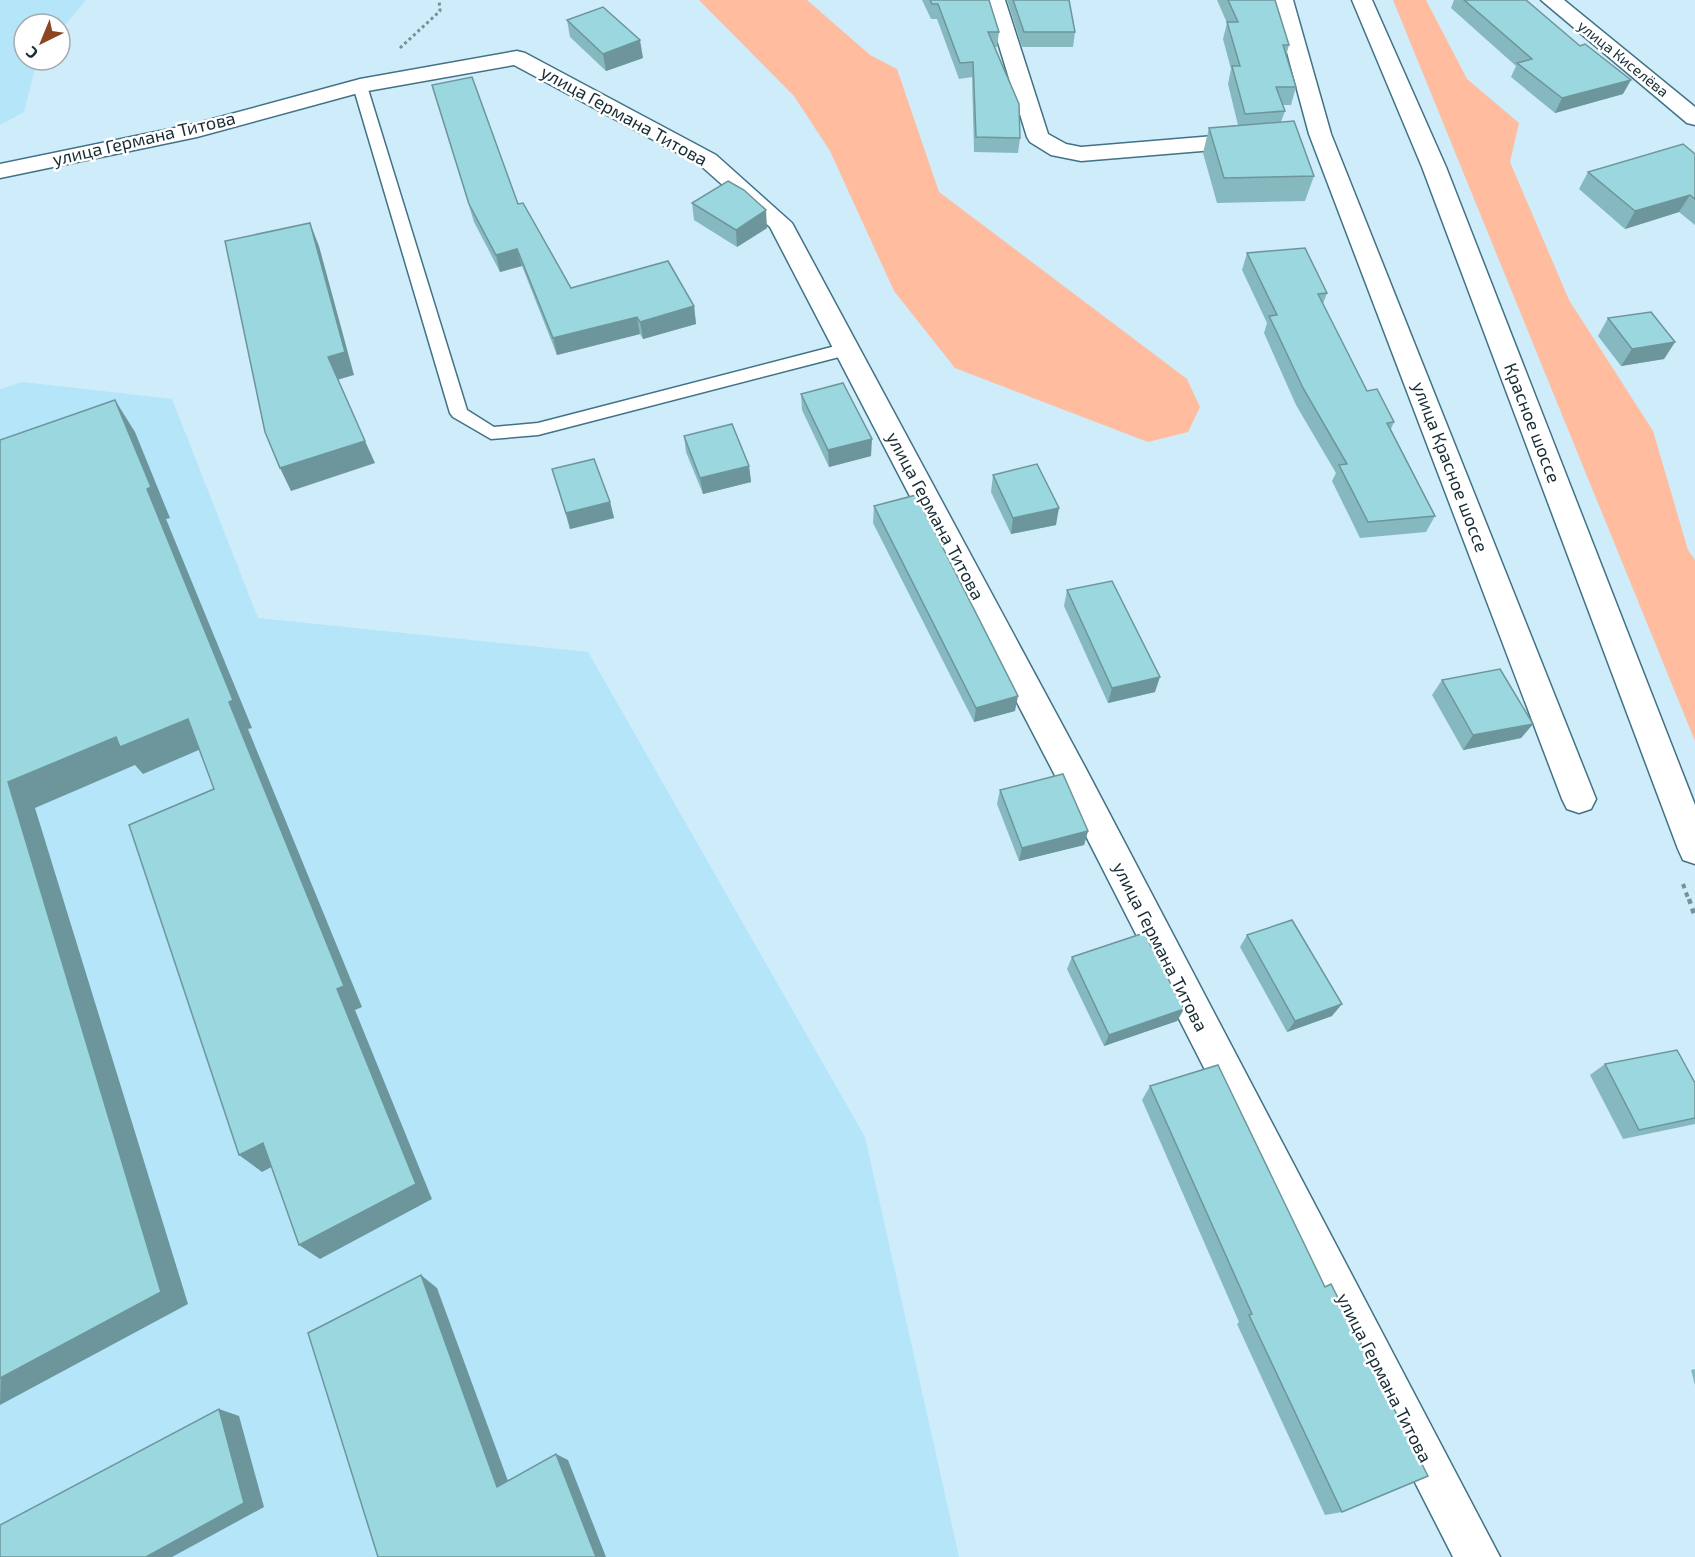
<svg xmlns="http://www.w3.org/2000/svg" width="1695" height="1557" viewBox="0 0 1695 1557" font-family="'Exo 2',sans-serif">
<rect width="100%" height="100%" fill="#ceecfa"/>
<g fill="#b4e5f9">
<polygon points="0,0 86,0 60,31 60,24 24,24 24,60 37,60 24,112 0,125"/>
<polygon points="23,382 172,399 258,618 588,652 865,1137 959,1557 0,1557 0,389"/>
</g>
<g fill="#ffbc9e">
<polygon points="699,0 807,0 870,55 897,69 939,192 1187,379 1200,407 1188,432 1148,442 955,368 894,291 830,151 794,96"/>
<polygon points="1393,0 1426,0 1467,79 1519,123 1510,162 1569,300 1653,431 1688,550 1695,560 1695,741"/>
</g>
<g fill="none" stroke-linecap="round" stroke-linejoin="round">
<g stroke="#417286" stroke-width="3">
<polygon id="lane" points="360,82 367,86 467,410 494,427 538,423 847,343 853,345 855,349 853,353 847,355 538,435 491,439 453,417 450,413 353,86"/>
</g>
<g stroke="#417286" stroke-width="3">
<g id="street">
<polygon points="985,0 1005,0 1048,134 1066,144 1081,147 1250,133 1258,135 1262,140 1258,145 1250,147 1081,161 1051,155 1030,142 1027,137"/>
<polygon points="1273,0 1293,0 1331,134 1596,799 1591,809 1579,813 1567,809 1562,799 1309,134"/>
<polygon points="1541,0 1564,0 1695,107 1695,125 1687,123"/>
<polygon points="517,51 525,53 716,155 792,223 1085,767 1500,1557 1453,1557 1061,787 770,227 700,165 514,65 362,92 197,137 0,178 0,164 194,124 360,79"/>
</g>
</g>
<g stroke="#417286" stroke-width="3">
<polygon id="secondary" points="1352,0 1372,0 1446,167 1695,805 1695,864 1683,860 1678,849 1422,167"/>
</g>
<polyline stroke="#76909b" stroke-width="3" stroke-dasharray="3 3" stroke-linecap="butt" points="400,48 440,11 439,0"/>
<polyline stroke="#76909b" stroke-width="4" stroke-dasharray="4.5 4.5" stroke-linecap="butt" points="1683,884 1689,901"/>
<polyline stroke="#76909b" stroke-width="4.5" stroke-dasharray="5 5" stroke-linecap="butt" points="1689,899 1695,917"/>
<use href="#lane" fill="#fff" fill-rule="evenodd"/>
<use href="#street" fill="#fff" fill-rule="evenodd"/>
<use href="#secondary" fill="#fff" fill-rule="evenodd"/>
</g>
<g fill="#85b9bf">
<polygon points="922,0 989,0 999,32 997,47 995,47 1020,138 1018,153 974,152 972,77 959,79 937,19 931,19"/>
<polygon points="1007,0 1069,0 1075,32 1073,47 1022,47"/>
<polygon points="1217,0 1275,0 1289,45 1286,56 1296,87 1291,105 1283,105 1285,111 1281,122 1314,176 1305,201 1217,203 1203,153 1209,128 1238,125 1228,84 1231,69 1223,39 1227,23"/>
<polygon points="1454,0 1526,0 1623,94 1555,113 1511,77 1516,66 1451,8"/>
<polygon points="567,20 643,58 606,71 570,37"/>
<polygon points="432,85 518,204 571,288 694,306 696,324 643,339 640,334 557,355 522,266 500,272 474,222"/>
<polygon points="1695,154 1695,225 1679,212 1625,229 1579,189 1588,172"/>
<polygon points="692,203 767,228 737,247 694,220"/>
<polygon points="1247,253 1327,293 1323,304 1367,391 1394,422 1391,429 1435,516 1426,532 1360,538 1332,481 1336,473 1296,405 1264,333 1267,323 1242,270"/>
<polygon points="1608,318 1675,342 1664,359 1621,366 1598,336"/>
<polygon points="801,394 871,456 829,467 802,410"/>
<polygon points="684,436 749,466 751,482 703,494 686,452"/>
<polygon points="552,469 610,502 614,518 570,529"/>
<polygon points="993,475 1056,525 1011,534 991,492"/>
<polygon points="874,506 1015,711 974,722 873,523"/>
<polygon points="1067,590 1155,692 1108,703 1064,606"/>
<polygon points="1442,680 1533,724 1521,738 1463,750 1432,695"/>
<polygon points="1000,790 1088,831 1084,845 1019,861 997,804"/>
<polygon points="1247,935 1332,1016 1287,1032 1240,947"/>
<polygon points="1072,957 1184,1009 1177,1021 1104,1046 1067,969"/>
<polygon points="1605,1064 1695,1083 1695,1124 1623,1139 1590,1075"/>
<polygon points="1150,1086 1342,1512 1325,1515 1237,1324 1239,1322 1142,1100"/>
<polygon points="1695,1369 1695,1385 1691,1370"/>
</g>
<g fill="#6c969b">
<polygon points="640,40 643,58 606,71 603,54"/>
<polygon points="1631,80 1623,94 1555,113 1562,98"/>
<polygon points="1690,195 1679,212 1625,229 1635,211"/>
<polygon points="766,210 767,228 737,247 736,230"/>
<polygon points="310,223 319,246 354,375 337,380 328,357"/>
<polygon points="517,249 522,266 500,272 496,255"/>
<polygon points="694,306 696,324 643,339 640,322"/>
<polygon points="637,317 640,334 557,355 553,338"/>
<polygon points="1675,342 1664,359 1621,366 1632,349"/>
<polygon points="115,400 135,432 170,518 166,519 252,728 248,729 362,1007 355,1010 432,1199 320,1259 299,1245 337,989 229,702 147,489"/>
<polygon points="872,439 871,456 829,467 828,450"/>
<polygon points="365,441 375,463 291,491 280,468"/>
<polygon points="749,466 751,482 703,494 700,478"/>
<polygon points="610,502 614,518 570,529 566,513"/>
<polygon points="1059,508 1056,525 1011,534 1013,518"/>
<polygon points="1160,677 1155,692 1108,703 1112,688"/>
<polygon points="1018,696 1015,711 974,722 976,708"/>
<polygon points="188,719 208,746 143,774 135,765 35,808 188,1304 0,1405 8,782 116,737"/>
<polygon points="1533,724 1521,738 1463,750 1473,735"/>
<polygon points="1088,831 1084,845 1019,861 1022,848"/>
<polygon points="1342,1004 1332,1016 1287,1032 1295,1021"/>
<polygon points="1184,1009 1177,1021 1104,1046 1109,1035"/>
<polygon points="263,1143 285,1160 262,1172 239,1155"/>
<polygon points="421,1275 437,1288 512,1492 497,1487"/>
<polygon points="219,1409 239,1416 264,1507 172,1557 146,1557"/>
<polygon points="556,1454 568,1460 606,1557 596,1557"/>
</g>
<g fill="#9bd7de" stroke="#6c969b" stroke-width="1.5">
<polygon points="930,0 989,0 999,32 988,32 1019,104 1020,138 976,137 973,62 960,63 938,4 932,4"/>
<polygon points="1013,0 1069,0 1075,32 1024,32"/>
<polygon points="1228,0 1275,0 1289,45 1283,45 1296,87 1276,87 1285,111 1245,114 1232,66 1240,66 1227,22 1238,22"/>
<polygon points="1464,0 1526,0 1580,46 1585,44 1631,80 1562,98 1517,63 1532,59"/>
<polygon points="603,7 640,40 603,54 567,20"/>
<polygon points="472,77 518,204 523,203 571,288 668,261 694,306 640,322 637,317 553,338 517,249 496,255 469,204 432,85"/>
<polygon points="1294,121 1314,176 1224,178 1209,128"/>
<polygon points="1683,144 1695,154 1695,199 1690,195 1635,211 1588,172"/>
<polygon points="728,181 744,190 766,210 736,230 692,203"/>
<polygon points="310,223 345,352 328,357 365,441 280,468 265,432 225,241"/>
<polygon points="1305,248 1327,293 1318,294 1367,391 1377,389 1394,422 1387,423 1435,516 1368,522 1339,465 1347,464 1303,388 1269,316 1277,315 1247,253"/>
<polygon points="1651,312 1675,342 1632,349 1608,318"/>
<polygon points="843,383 872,439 828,450 801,394"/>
<polygon points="115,400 151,487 147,489 233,700 229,702 344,986 337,989 416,1184 299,1245 263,1143 239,1155 129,825 214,789 188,719 120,747 116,737 8,782 161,1292 0,1378 0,440"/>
<polygon points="732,424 749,466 700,478 684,436"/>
<polygon points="594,459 610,502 566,513 552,469"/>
<polygon points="1037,464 1059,508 1013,518 993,475"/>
<polygon points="916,495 1018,696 976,708 874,506"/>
<polygon points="1112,581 1160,677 1112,688 1067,590"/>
<polygon points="1500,669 1533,724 1473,735 1442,680"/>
<polygon points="1063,774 1088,831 1022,848 1000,790"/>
<polygon points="1292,920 1342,1004 1295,1021 1247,935"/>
<polygon points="1144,933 1184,1009 1109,1035 1072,957"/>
<polygon points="1677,1050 1695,1083 1695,1118 1639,1130 1605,1064"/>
<polygon points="1218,1065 1325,1287 1331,1284 1428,1476 1342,1512 1249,1315 1252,1314 1150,1086"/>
<polygon points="421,1275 497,1487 556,1454 596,1557 378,1557 308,1333"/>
<polygon points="219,1409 244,1503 146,1557 0,1557 0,1525"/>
</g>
<g text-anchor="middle" stroke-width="5" stroke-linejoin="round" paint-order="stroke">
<g font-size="15" fill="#172c34" stroke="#fff">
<text transform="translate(1623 59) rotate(39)" y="5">улица Киселёва</text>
</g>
<g font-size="18" fill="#172c34" stroke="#fff">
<text transform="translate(624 116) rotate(29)" y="6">улица Германа Титова</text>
<text transform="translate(144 139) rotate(-13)" y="6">улица Германа Титова</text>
<text transform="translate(1532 423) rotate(69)" y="6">Красное шоссе</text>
<text transform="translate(1450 467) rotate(69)" y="6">улица Красное шоссе</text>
<text transform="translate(935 516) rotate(62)" y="6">улица Германа Титова</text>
<text transform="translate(1160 947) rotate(63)" y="6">улица Германа Титова</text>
<text transform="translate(1384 1378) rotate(63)" y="6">улица Германа Титова</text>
</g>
</g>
<g transform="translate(42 42) rotate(223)"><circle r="28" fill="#ffffff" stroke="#a2abae" stroke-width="1.5"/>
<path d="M0-4.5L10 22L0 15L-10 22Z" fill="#8d4622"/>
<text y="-9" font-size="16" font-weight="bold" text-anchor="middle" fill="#172c34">С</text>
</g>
</svg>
